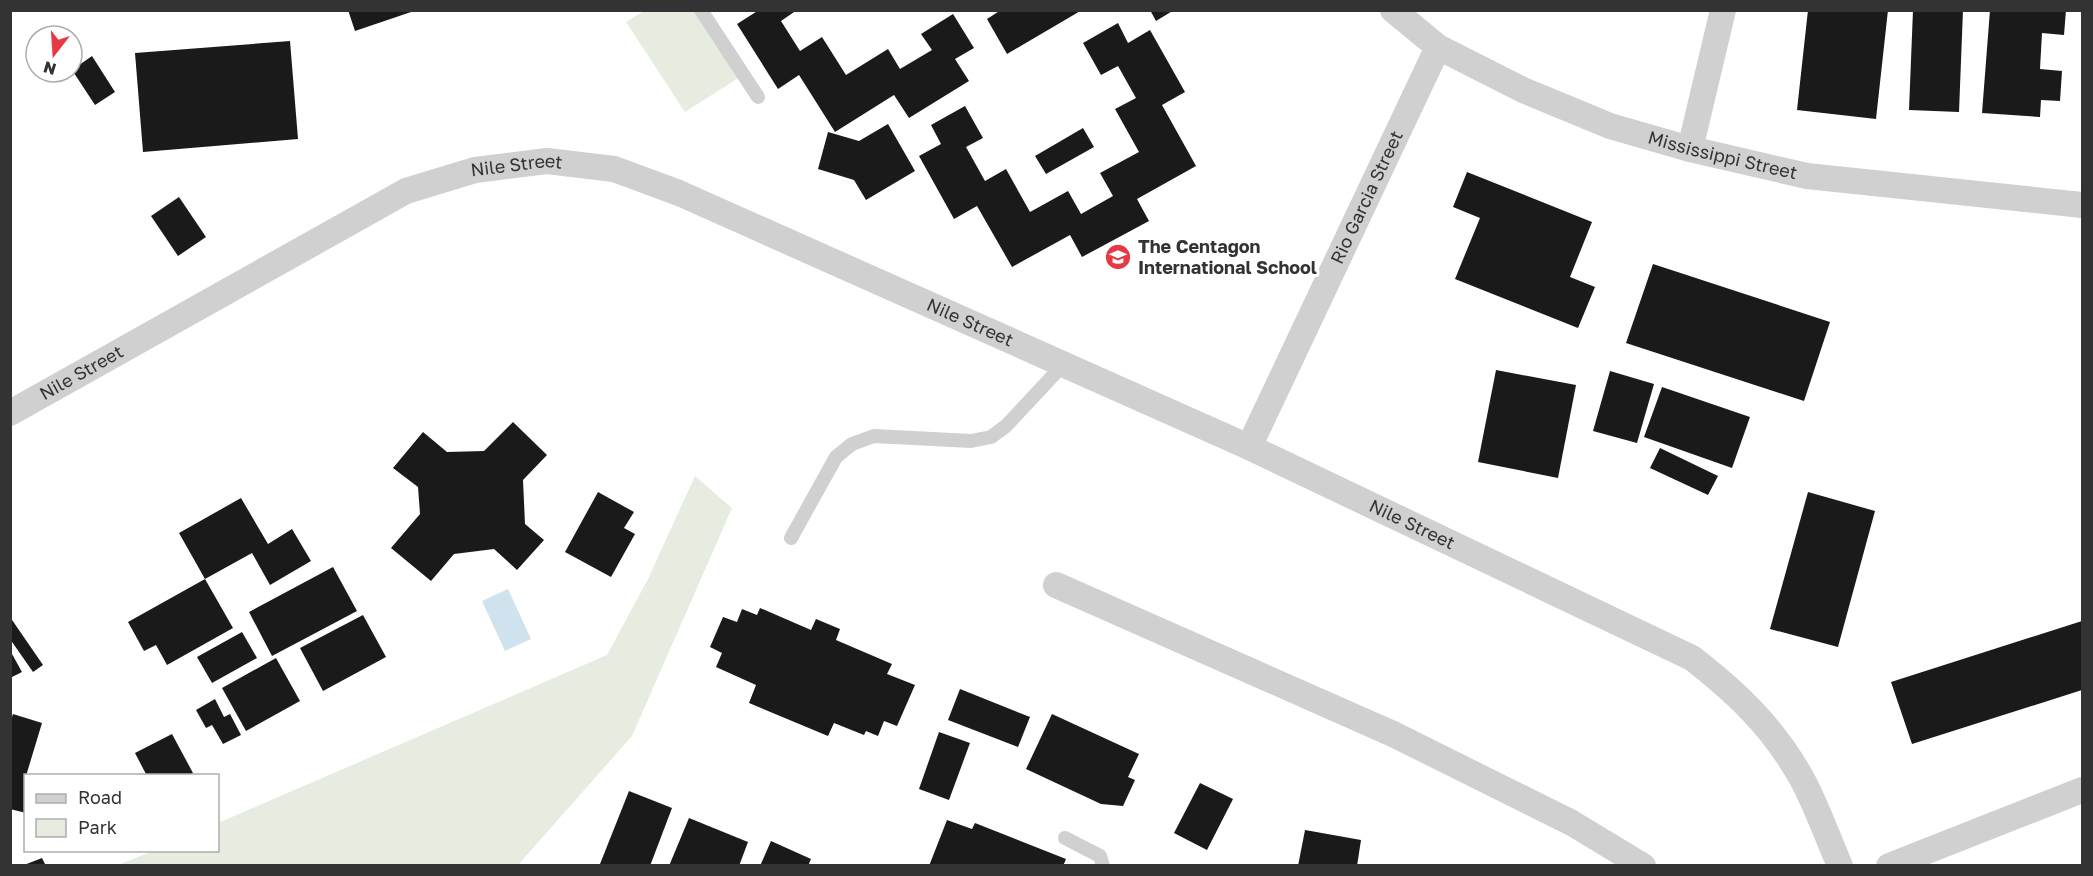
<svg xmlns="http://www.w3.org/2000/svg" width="2093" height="876" viewBox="0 0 2093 876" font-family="'Golos Text',sans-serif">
<rect width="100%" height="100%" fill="#fff"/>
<g fill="#e6ecdf">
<polygon points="644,11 697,11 740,77 685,112 626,22"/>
<polygon points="695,476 732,508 632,736 518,865 118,865 153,851 218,850 218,823 607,655 648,579"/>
</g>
<polygon fill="#cfe2ee" points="508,589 531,639 505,651 482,601"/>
<g fill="#1a1a1a">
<polygon points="348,10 414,10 414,11 355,31"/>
<polygon points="759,10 797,10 781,21 800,51 822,37 846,75 888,49 900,69 932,50 921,34 953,14 974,48 955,59 969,81 909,118 894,95 835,132 799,75 778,89 737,24"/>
<polygon points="1001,10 1082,10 1007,54 987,19"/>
<polygon points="1150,10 1174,10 1156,21"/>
<polygon points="1808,10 1888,10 1876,119 1797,110"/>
<polygon points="1913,10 1963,10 1959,112 1909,110"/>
<polygon points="1990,10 2066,10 2064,35 2042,33 2040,69 2062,71 2060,101 2041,100 2040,117 1982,113"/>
<polygon points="1118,23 1128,43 1150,30 1185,92 1162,105 1196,166 1137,199 1149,221 1082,257 1070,235 1012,267 977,206 954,219 919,156 941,144 931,125 965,106 983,138 966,147 985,181 1006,169 1030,212 1068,191 1081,214 1113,196 1100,173 1139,152 1115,109 1136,98 1118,66 1101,75 1083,43"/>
<polygon points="290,41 298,139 143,152 135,53"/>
<polygon points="92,56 115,92 95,105 72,70"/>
<polygon points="888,124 915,171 866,200 854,180 818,169 828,132 859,141"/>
<polygon points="1083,128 1094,147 1046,174 1035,156"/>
<polygon points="1467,172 1592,222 1570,277 1595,287 1578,328 1455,279 1480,218 1453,207"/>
<polygon points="179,197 206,237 178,256 151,216"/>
<polygon points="1653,264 1830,322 1804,401 1626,343"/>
<polygon points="1496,370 1576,385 1558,478 1478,462"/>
<polygon points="1610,371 1654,384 1637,443 1593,431"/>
<polygon points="1662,387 1750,417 1732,468 1644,437"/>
<polygon points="513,422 547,455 523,480 525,524 544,540 517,570 494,549 454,554 431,581 391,548 420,514 418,487 393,468 423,432 447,452 484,451"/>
<polygon points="1660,448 1718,476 1708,495 1650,468"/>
<polygon points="598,492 634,512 624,528 635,534 611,577 565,552"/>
<polygon points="1808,492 1875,511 1838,647 1770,629"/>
<polygon points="241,498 268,544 292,529 311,561 270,585 252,553 205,579 179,533"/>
<polygon points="333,567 357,611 272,656 249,612"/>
<polygon points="205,579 233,628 167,665 156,645 144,651 128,622"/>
<polygon points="760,608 811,630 816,619 840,629 836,640 892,664 887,674 915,685 897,726 884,721 878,736 866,731 864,735 834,723 828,736 749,703 756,685 716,667 722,653 710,647 723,617 737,622 742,609 757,615"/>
<polygon points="363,615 386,657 323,691 300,648"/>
<polygon points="10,617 43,665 33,672 10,639"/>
<polygon points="2082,621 2082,690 1912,744 1891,682"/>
<polygon points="242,632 257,658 212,683 197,657"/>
<polygon points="12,654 22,672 10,678 10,655"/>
<polygon points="276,658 300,701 246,731 222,688"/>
<polygon points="960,689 1030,717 1018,747 948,720"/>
<polygon points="215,699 224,717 230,714 241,735 223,744 212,725 206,728 196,710"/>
<polygon points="13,714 42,723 26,776 26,813 10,809 10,723"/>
<polygon points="1052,714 1139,754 1128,777 1135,780 1123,806 1101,804 1026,769"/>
<polygon points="939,732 970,743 949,800 919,789"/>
<polygon points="172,734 193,773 188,776 147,776 135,753"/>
<polygon points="1200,783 1233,799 1207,850 1174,833"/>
<polygon points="629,791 672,808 650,866 603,866 600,864"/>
<polygon points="689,818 748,842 739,866 669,866"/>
<polygon points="947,820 972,829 975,823 1066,859 1063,866 929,866"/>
<polygon points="1305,830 1361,840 1357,866 1298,866"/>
<polygon points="771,841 811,859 808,866 760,866"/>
<polygon points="42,858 46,866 24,866 24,865"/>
</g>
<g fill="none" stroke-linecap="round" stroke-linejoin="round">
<g stroke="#d0d0d0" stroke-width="14">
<polyline points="701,10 758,97"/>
<polyline points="791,538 836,457 852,444 874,436 971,441 991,437 1006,426 1063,365"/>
<polyline points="1065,838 1100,856 1103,866"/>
</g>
<g stroke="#d0d0d0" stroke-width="26">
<path id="s1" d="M1393,10L1438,47L1523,90L1610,126L1690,149L1807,176L2082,205"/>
<polyline points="1690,149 1723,10"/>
<path id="s2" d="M10,413L406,191L475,170L547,161L614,169L679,193L1249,447L1692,658C1737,693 1772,726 1801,777C1816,804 1827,836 1840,866"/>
<path id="s3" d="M1249,447L1438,47"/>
<polyline points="1056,585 1393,734 1572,823 1643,866"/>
<polyline points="1889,866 2082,790"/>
</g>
</g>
<defs>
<g id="school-disc" transform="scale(1.35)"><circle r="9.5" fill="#e63946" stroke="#fff"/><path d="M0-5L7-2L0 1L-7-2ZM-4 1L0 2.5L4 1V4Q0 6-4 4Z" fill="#fff"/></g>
</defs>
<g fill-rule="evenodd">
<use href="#school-disc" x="1118" y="257"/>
</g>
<g text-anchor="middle" stroke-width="6" stroke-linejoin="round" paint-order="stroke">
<g font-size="18" fill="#333" stroke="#fff">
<text dy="6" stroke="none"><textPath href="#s1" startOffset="364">Mississippi Street</textPath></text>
<text dy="6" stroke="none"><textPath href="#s2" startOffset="568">Nile Street</textPath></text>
<text dy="6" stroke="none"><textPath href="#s3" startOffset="276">Rio Garcia Street</textPath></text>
<text dy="6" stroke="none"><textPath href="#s2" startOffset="1054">Nile Street</textPath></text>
<text dy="6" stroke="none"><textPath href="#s2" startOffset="82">Nile Street</textPath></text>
<text dy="6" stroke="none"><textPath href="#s2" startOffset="1540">Nile Street</textPath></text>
</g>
<g font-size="18" font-weight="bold" fill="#333" stroke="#fff" text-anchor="start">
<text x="1138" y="253">The Centagon<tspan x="1138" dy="21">International School</tspan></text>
</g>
</g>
<rect width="2093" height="876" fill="none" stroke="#333333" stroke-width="24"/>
<rect x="24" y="774" width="195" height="78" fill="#ffffff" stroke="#adadad" stroke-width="1.5"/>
<rect x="36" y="794" width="30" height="9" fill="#d0d0d0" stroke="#adadad" stroke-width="1.5"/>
<text x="78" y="804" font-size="18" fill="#333333">Road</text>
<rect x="36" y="819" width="30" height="18" fill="#e6ecdf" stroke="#adadad" stroke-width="1.5"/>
<text x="78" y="834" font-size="18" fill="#333333">Park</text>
<g transform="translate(54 54) rotate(197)"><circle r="28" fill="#ffffff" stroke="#adadad" stroke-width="1.5"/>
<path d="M0-4.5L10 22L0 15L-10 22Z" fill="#e63946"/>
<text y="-9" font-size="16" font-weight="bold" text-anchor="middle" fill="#333333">N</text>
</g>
</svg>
